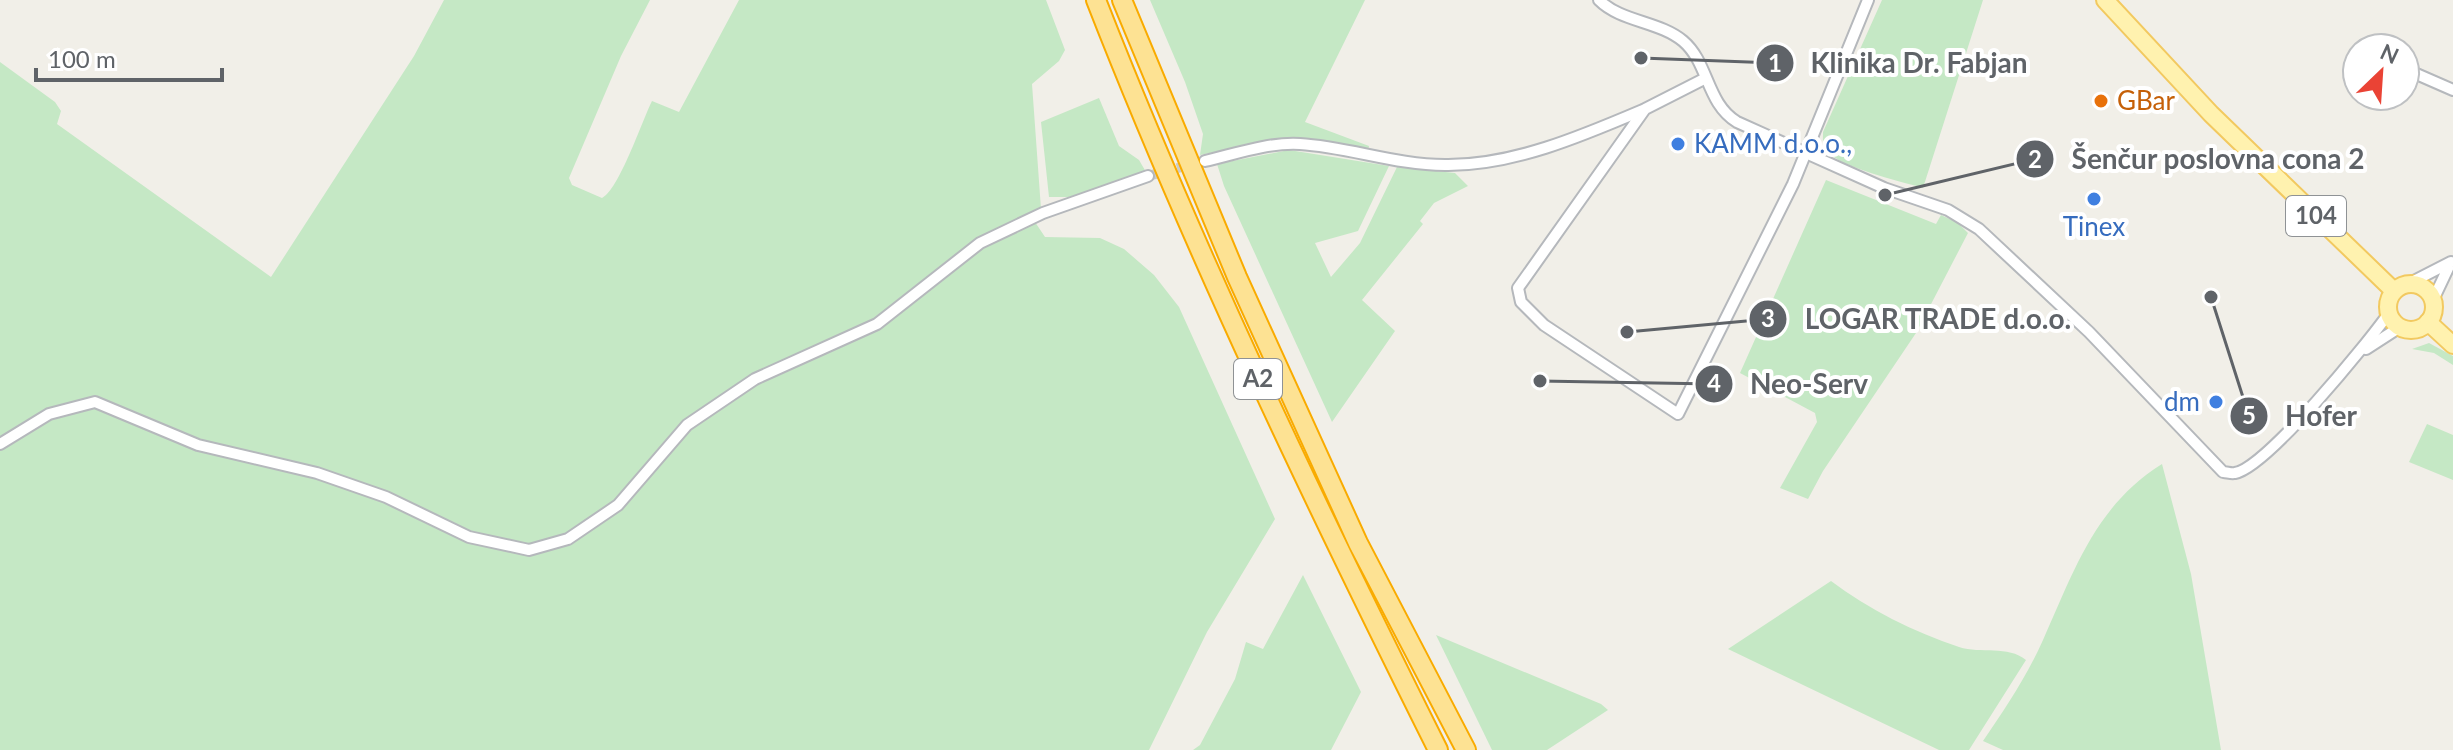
<svg xmlns="http://www.w3.org/2000/svg" width="2453" height="750" viewBox="0 0 2453 750" font-family="Lato,sans-serif">
<rect width="100%" height="100%" fill="#f1efe8"/>
<g fill="#c5e8c5">
<path d="M444,0H650L621,56L569,178L572,185L602,198C619,190 642,121 652,101L679,112L739,0H1046L1065,50L1059,61L1032,84L1041,209L1014,221V231L1035,222L1045,237L1100,238L1124,249L1154,275L1179,307L1275,519L1207,632L1149,750H0V62L55,102L61,111L57,124L271,277L414,56Z"/>
<polygon points="1150,0 1365,0 1305,122 1369,146 1368,151 1295,139 1267,141 1200,155 1203,134 1185,82"/>
<path d="M1882,0H1983L1923,188C1900,181 1841,168 1827,151C1822,145 1823,139 1823,132Z"/>
<polygon points="1099,98 1119,146 1139,160 1146,172 1069,197 1049,197 1041,122"/>
<polygon points="1289,150 1389,166 1358,231 1315,243 1331,277 1360,243 1397,167 1455,173 1468,186 1434,203 1420,221 1423,224 1362,300 1395,331 1332,422 1224,186 1217,164"/>
<polygon points="1826,180 1936,224 1941,215 1958,223 1968,233 1916,333 1823,471 1808,499 1780,488 1817,422 1815,413 1740,373"/>
<polygon points="2429,343 2453,356 2453,365 2434,353 2412,349"/>
<polygon points="2427,424 2453,435 2453,480 2409,462"/>
<path d="M2162,464L2191,574L2221,750H2003L1983,741C2005,709 2027,676 2043,640C2074,571 2095,506 2162,464Z"/>
<polygon points="1303,575 1361,692 1331,750 1193,750 1200,745 1235,679 1246,642 1263,649"/>
<path d="M1831,581C1868,609 1914,632 1959,647C1981,654 2008,645 2026,660L1969,750H1939L1728,649Z"/>
<polygon points="1436,635 1601,704 1608,710 1547,750 1492,750"/>
</g>
<g fill="none" stroke-linecap="round" stroke-linejoin="round">
<polyline stroke="#ccccc8" stroke-width="10" stroke-dasharray="10 5" stroke-linecap="butt" points="1148,176 1193,164"/>
<g stroke="#b5b8bc" stroke-width="14">
<g id="minor">
<path d="M1599,0C1621,22 1659,21 1683,41C1709,63 1706,103 1737,122L1884,188L1948,210L1979,229L2089,332L2223,472C2227,472 2231,474 2235,473C2266,468 2368,343 2389,313"/>
<polyline points="2405,69 2453,90"/>
<polyline points="1704,79 1645,109 1518,288 1521,302 1544,325 1678,414 1793,184 1868,0"/>
<path d="M1205,161C1235,154 1269,142 1300,144C1349,147 1396,165 1445,165C1512,166 1582,136 1643,110"/>
<polyline points="2410,283 2451,262 2433,300"/>
<polyline points="2366,349 2400,327"/>
<polyline points="0,444 49,414 95,402 198,445 317,473 386,497 469,537 529,550 568,539 618,505 687,425 755,379 877,324 980,243 1043,213 1148,176"/>
</g>
</g>
<g stroke="#f2c960" stroke-width="20">
<g id="primary">
<polyline points="2105,0 2211,114 2394,291"/>
<circle cx="2411" cy="307" r="23"/>
<polyline points="2428,322 2453,345"/>
</g>
</g>
<g stroke="#f9ab00" stroke-width="22">
<g id="motorway">
<path d="M1096,0C1196,256 1315,504 1438,750"/>
<polyline points="1122,0 1237,277 1358,543 1466,750"/>
</g>
</g>
<use href="#minor" stroke="#fff" stroke-width="10"/>
<use href="#primary" stroke="#fff2af" stroke-width="16"/>
<use href="#motorway" stroke="#fde293" stroke-width="18"/>
</g>
<circle fill="#e8710a" stroke="#fff" stroke-width="3" cx="2101" cy="101" r="8"/>
<g fill="#3f7fe0" stroke="#fff" stroke-width="3">
<circle cx="1678" cy="144" r="8"/>
<circle cx="2094" cy="199" r="8"/>
<circle cx="2216" cy="402" r="8"/>
</g>
<g text-anchor="middle" stroke-width="8" stroke-linejoin="round" paint-order="stroke">
<g fill="#fff" stroke="#8f9295" stroke-width="2">
<rect x="2286" y="196" width="60" height="40" rx="6"/>
<rect x="1234" y="359" width="48" height="40" rx="6"/>
</g>
<g font-size="24" font-weight="bold" fill="#5f6368">
<text x="2316" y="224">104</text>
<text x="1258" y="387">A2</text>
</g>
<g font-size="26" fill="#c56008" stroke="#fff" text-anchor="start">
<text x="2117" y="110">GBar</text>
</g>
<g font-size="26" fill="#366cbe" stroke="#fff" text-anchor="start">
<text x="1694" y="153">KAMM d.o.o.,</text>
<text x="2094" y="236" text-anchor="middle">Tinex</text>
<text x="2200" y="411" text-anchor="end">dm</text>
</g>
</g>
<path fill="none" stroke="#5f6368" stroke-width="3" d="M1641 58L1775 63M1885 195L2035 159M1627 332L1768 319M1540 381L1714 384M2211 297L2249 416"/>
<g fill="#5f6368" stroke="#fff" stroke-width="3">
<circle cx="1641" cy="58" r="8"/>
<circle cx="1885" cy="195" r="8"/>
<circle cx="1627" cy="332" r="8"/>
<circle cx="1540" cy="381" r="8"/>
<circle cx="2211" cy="297" r="8"/>
<circle cx="1775" cy="63" r="20"/>
<circle cx="2035" cy="159" r="20"/>
<circle cx="1768" cy="319" r="20"/>
<circle cx="1714" cy="384" r="20"/>
<circle cx="2249" cy="416" r="20"/>
</g>
<g font-size="24" text-anchor="middle" font-weight="bold" fill="#fff">
<text x="1775" y="72">1</text>
<text x="2035" y="168">2</text>
<text x="1768" y="327">3</text>
<text x="1714" y="392">4</text>
<text x="2249" y="424">5</text>
</g>
<g font-size="28" text-anchor="middle" font-weight="bold" fill="#5f6368" stroke="#fff" stroke-width="8" stroke-linejoin="round" paint-order="stroke">
<text x="1919" y="73">Klinika Dr. Fabjan</text>
<text x="2218" y="169">Šenčur poslovna cona 2</text>
<text x="1938" y="329">LOGAR TRADE d.o.o.</text>
<text x="1809" y="394">Neo-Serv</text>
<text x="2321" y="426">Hofer</text>
</g>
<g transform="translate(2381 72) rotate(25)"><circle r="38" fill="#ffffff" stroke="#bfc1c3" stroke-width="2"/>
<path d="M0-6L14 30L0 20L-14 30Z" fill="#ea4335"/>
<text y="-12" font-size="22" font-weight="bold" text-anchor="middle" fill="#5f6368">N</text>
</g>
<path d="M36 68v12h186v-12" fill="none" stroke="#5f6368" stroke-width="4"/>
<text x="48" y="68" font-size="24" fill="#5f6368" stroke="#ffffff" stroke-width="6" paint-order="stroke">100 m</text>
</svg>
